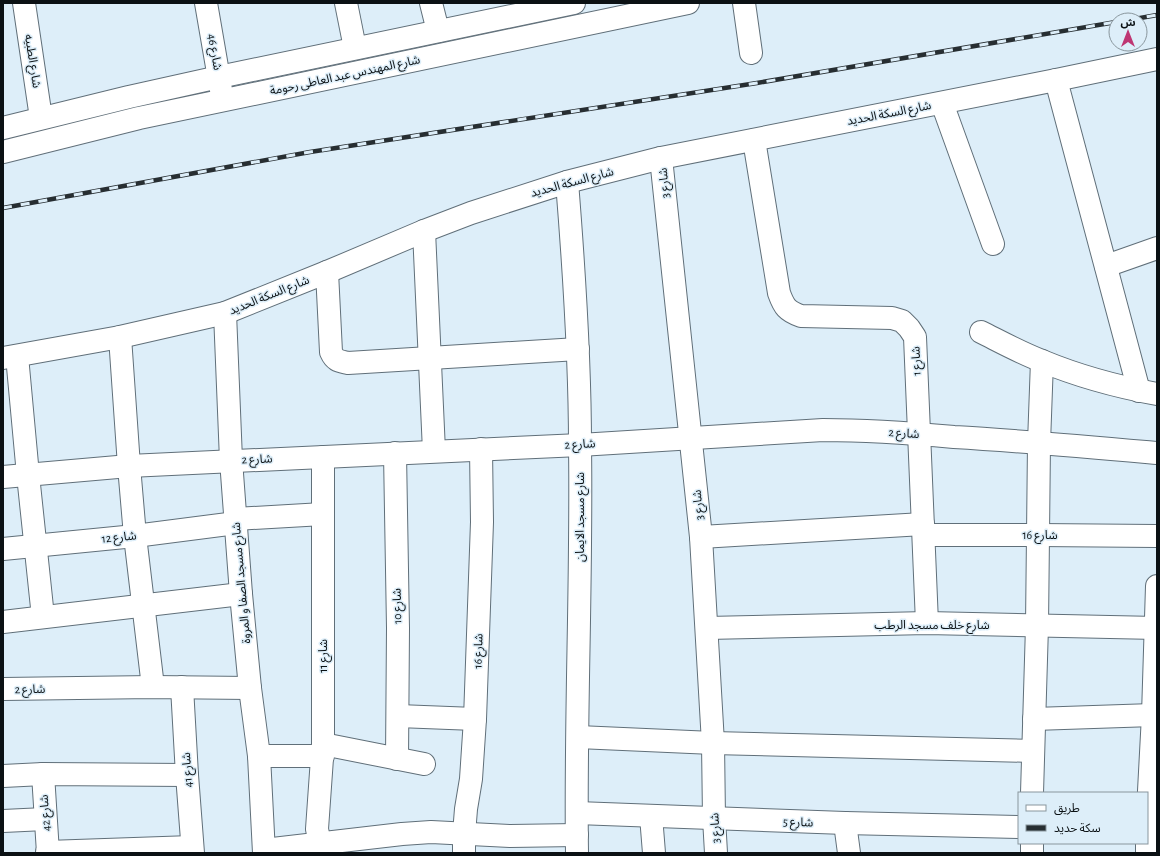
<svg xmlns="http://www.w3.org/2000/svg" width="1160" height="856" viewBox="0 0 1160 856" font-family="'Alegreya Sans','Noto Sans Arabic',sans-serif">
<rect width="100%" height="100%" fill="#ddeef9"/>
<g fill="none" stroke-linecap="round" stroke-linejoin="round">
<g stroke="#606f79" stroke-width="24">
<g id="minor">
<polyline points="24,3 41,118"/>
<polyline points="206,3 221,90"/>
<polyline points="346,3 355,48"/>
<polyline points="431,3 438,31"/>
<polyline points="744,3 751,53"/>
<polyline points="1056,80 1139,391"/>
<polyline points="942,103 993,244"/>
<polyline points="3,128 129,97 219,77 574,3"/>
<path d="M754,140L779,293C784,307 787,311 801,316L892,318L902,321L909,328L915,337L927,623"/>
<polyline points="3,152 139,118 688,3"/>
<polyline points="661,158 701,537 713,743 714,818 716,853"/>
<path d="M567,182C574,269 580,357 580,445C582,581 575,717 577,853"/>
<polyline points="424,231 434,451"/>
<polyline points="1106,266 1157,248"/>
<path d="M327,272L331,352C335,361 339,361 348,363L578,349"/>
<polyline points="225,313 231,460 241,594 250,688 259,756 264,853"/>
<path d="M981,332C1001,342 1021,353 1042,361C1078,376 1119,387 1157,394"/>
<polyline points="120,337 129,466 135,536 153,687"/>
<polyline points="17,356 28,475 43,617"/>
<polyline points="3,358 120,337 225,313 327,272 424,231 471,213 567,182 661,158 1056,80 1157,59"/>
<polyline points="395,453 398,628 397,759"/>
<polyline points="323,457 323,744 317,829 318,834 325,853"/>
<path d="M3,477L129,466L580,445L823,430C867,430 910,433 954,437C1022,441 1089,447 1157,453"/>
<polyline points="235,519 323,514"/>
<polyline points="924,535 1038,535 1157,536"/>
<polyline points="701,537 923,524"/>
<polyline points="3,549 135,536 236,523"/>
<polyline points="3,622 241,594"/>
<polyline points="707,628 927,623 1157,628"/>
<polyline points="182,687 187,775 193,853"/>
<polyline points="3,689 153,687 250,688"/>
<polyline points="398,716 475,719"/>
<polyline points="1034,719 1153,715"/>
<polyline points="578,737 713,743 1033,751"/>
<polyline points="323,744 424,764"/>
<polyline points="259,756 323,756"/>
<polyline points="43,774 48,853"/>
<polyline points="3,776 43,774 187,775"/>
<polyline points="1032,793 1037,626 1039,443 1042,361"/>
<polyline points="577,813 845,823 1019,827"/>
<polyline points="651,816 654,853"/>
<polyline points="3,821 45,819"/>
<polyline points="845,823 849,853"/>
<polyline points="1032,843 1032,853"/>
<polyline points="264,850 402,834 431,832 510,836 577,835"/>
<polyline points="47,852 192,847"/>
<polyline points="464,853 464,834 466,809 471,779 475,719 482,522 481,449"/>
<polyline points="1147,853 1147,829 1153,715 1157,586"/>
</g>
</g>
<use href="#minor" stroke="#fff" stroke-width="22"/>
<g stroke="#272e32" stroke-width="4.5">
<g id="rail">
<polyline points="1129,20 1157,15"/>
<polyline points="3,208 310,152 757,83 1116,22"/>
</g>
</g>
<use href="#rail" stroke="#ddeef9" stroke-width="3" stroke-dasharray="9" stroke-linecap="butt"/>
</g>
<g text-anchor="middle" stroke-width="3" stroke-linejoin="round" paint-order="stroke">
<g font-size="12" fill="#0b1114" stroke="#ddeef9">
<text transform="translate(215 52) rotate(80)" y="4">شارع 46</text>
<text transform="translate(33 61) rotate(81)" y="4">شارع الطبيه</text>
<text transform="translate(345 75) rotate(-12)" y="4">شارع المهندس عبد العاطى رحومة</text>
<text transform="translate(889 113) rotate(-11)" y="4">شارع السكة الحديد</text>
<text transform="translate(572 182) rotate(-15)" y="4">شارع السكة الحديد</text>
<text transform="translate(664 183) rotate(-96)" y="4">شارع 3</text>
<text transform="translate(269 295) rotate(-22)" y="4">شارع السكة الحديد</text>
<text transform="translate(916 361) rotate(-92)" y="4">شارع 1</text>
<text transform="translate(904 433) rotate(4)" y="4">شارع 2</text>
<text transform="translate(580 444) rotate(-3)" y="4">شارع 2</text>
<text transform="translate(257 459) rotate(-2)" y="4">شارع 2</text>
<text transform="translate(698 505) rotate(-96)" y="4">شارع 3</text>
<text transform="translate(580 517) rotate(-90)" y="4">شارع مسجد الايمان</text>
<text x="1040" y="539">شارع 16</text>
<text transform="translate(119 537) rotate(-6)" y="4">شارع 12</text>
<text transform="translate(241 583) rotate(-95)" y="4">شارع مسجد الصفا و المروة</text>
<text transform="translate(397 606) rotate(-91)" y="4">شارع 10</text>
<text x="932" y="629">شارع خلف مسجد الرطب</text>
<text transform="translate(478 651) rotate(-88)" y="4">شارع 16</text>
<text transform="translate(323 656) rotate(-90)" y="4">شارع 11</text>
<text transform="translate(30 689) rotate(-1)" y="4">شارع 2</text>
<text transform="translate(187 770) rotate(-94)" y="4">شارع 41</text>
<text transform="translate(45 813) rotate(-94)" y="4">شارع 42</text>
<text transform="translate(798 822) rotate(2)" y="4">شارع 5</text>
<text transform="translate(715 828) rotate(-93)" y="4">شارع 3</text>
</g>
</g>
<rect width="1160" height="856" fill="none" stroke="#0b1114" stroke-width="8"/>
<rect x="1018" y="792" width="130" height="52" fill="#ddeef9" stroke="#89969d"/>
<rect x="1026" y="805" width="20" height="6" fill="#ffffff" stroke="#89969d"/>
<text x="1054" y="812" font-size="12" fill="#0b1114">طريق</text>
<rect x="1026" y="825" width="20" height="6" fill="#272e32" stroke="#89969d"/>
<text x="1054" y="832" font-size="12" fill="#0b1114">سكة حديد</text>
<g transform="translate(1128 32)"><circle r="19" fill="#ddeef9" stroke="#89969d"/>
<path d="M0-3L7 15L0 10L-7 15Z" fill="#be3673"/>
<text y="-6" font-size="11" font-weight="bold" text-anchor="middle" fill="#0b1114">ش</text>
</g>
</svg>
